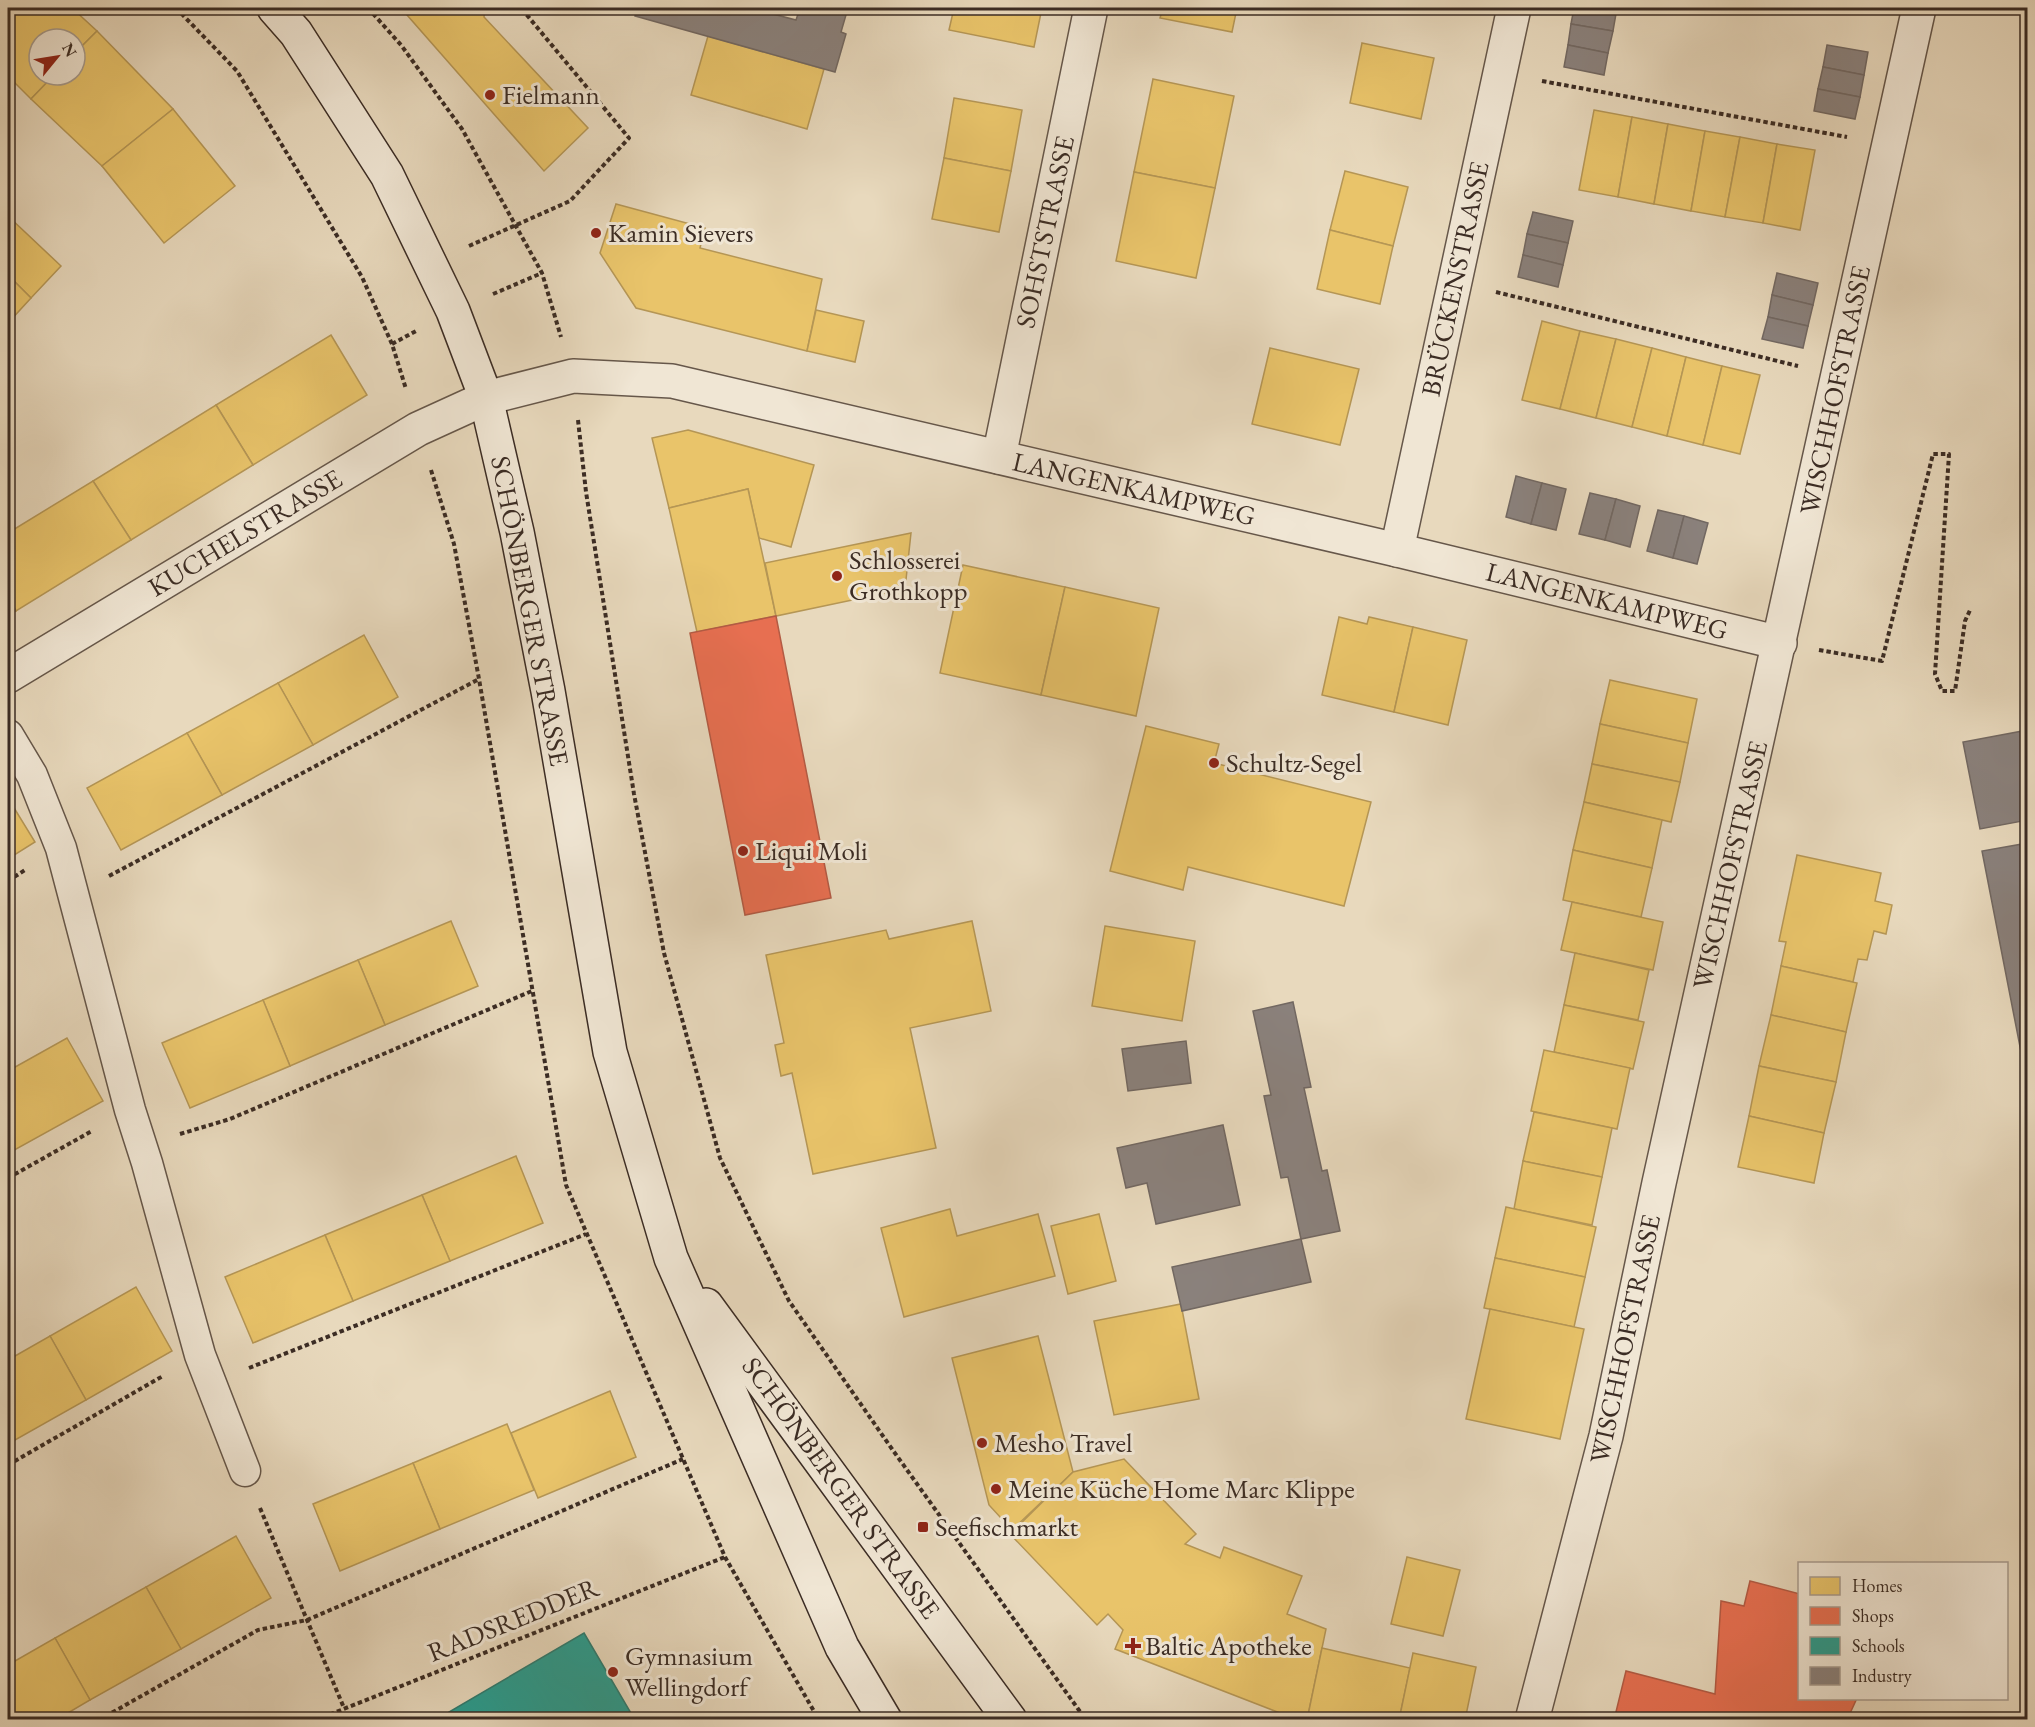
<svg xmlns="http://www.w3.org/2000/svg" width="2035" height="1727" viewBox="0 0 2035 1727" font-family="'EB Garamond',serif">
<rect width="100%" height="100%" fill="#e8d9bd"/>
<filter id="stains"><feTurbulence type="fractalNoise" baseFrequency=".00333" numOctaves="4"/><feColorMatrix values="0 0 0 0 .2 0 0 0 0 .09 0 0 0 0 .02 0 0 0 .5 -.17"/></filter>
<radialGradient id="worn" r=".72"><stop offset=".6" stop-color="#630" stop-opacity="0"/><stop offset="1" stop-color="#630" stop-opacity=".3"/></radialGradient>
<g fill="#e9c46a" stroke="#b59655" stroke-width="1.5">
<polygon points="8,8 72,8 97,31 75,53 75,39 39,39 39,75 54,75 31,99 8,76"/>
<polygon points="409,8 485,8 484,17 588,128 544,171 407,15"/>
<polygon points="954,8 1042,8 1034,47 949,30"/>
<polygon points="1163,8 1237,8 1232,32 1160,18"/>
<polygon points="97,31 173,109 102,166 31,99 54,75 75,75 75,53"/>
<polygon points="708,36 824,69 807,129 691,95"/>
<polygon points="1362,43 1434,58 1421,119 1350,103"/>
<polygon points="1153,79 1234,96 1215,188 1134,172"/>
<polygon points="954,98 1022,110 1011,171 944,158"/>
<polygon points="173,109 235,186 164,243 102,166"/>
<polygon points="1594,110 1632,117 1618,197 1579,190"/>
<polygon points="1632,117 1668,124 1654,204 1618,197"/>
<polygon points="1668,124 1705,131 1691,211 1654,204"/>
<polygon points="1705,131 1740,137 1725,217 1691,211"/>
<polygon points="1740,137 1777,144 1763,223 1725,217"/>
<polygon points="1777,144 1815,150 1800,230 1763,223"/>
<polygon points="944,158 1011,171 999,232 932,219"/>
<polygon points="1345,171 1408,187 1393,246 1330,230"/>
<polygon points="1134,172 1215,188 1196,278 1116,261"/>
<polygon points="616,204 705,228 700,248 822,279 807,351 636,308 600,253"/>
<polygon points="8,216 61,266 31,298 8,275"/>
<polygon points="1330,230 1393,246 1380,304 1317,289"/>
<polygon points="8,275 31,298 8,323"/>
<polygon points="816,310 864,321 855,362 807,351"/>
<polygon points="1542,321 1580,331 1560,409 1522,400"/>
<polygon points="1580,331 1616,339 1596,418 1560,409"/>
<polygon points="331,335 367,395 253,465 216,405"/>
<polygon points="1616,339 1652,348 1632,427 1596,418"/>
<polygon points="1270,348 1359,369 1340,445 1252,424"/>
<polygon points="1652,348 1686,357 1667,436 1632,427"/>
<polygon points="1686,357 1722,366 1703,445 1667,436"/>
<polygon points="1722,366 1760,375 1740,454 1703,445"/>
<polygon points="216,405 253,465 131,540 93,481"/>
<polygon points="688,430 814,465 791,547 759,538 748,489 669,508 652,438"/>
<polygon points="93,481 131,540 16,611 8,596 8,533"/>
<polygon points="748,489 776,616 697,632 669,508"/>
<polygon points="911,533 905,589 776,616 765,563"/>
<polygon points="963,565 1065,587 1041,695 940,673"/>
<polygon points="1065,587 1159,608 1136,716 1041,695"/>
<polygon points="8,596 16,611 8,616"/>
<polygon points="1339,617 1367,624 1369,617 1413,627 1394,712 1322,695"/>
<polygon points="1413,627 1467,640 1448,725 1394,712"/>
<polygon points="364,635 398,697 313,745 278,683"/>
<polygon points="1610,680 1697,699 1688,743 1600,724"/>
<polygon points="278,683 313,745 222,795 187,733"/>
<polygon points="1600,724 1688,743 1680,782 1592,764"/>
<polygon points="1146,726 1219,744 1214,763 1371,802 1344,906 1188,867 1183,890 1110,871"/>
<polygon points="187,733 222,795 121,850 87,788"/>
<polygon points="1592,764 1680,782 1671,822 1584,802"/>
<polygon points="8,798 35,842 8,859"/>
<polygon points="1584,802 1662,820 1652,868 1573,850"/>
<polygon points="1573,850 1652,868 1641,917 1563,900"/>
<polygon points="1797,855 1881,873 1875,901 1892,905 1886,934 1874,931 1867,960 1858,959 1853,982 1781,966 1786,942 1779,941"/>
<polygon points="1572,902 1663,922 1653,970 1561,950"/>
<polygon points="451,921 478,986 385,1025 358,960"/>
<polygon points="972,921 991,1011 910,1028 936,1148 813,1174 792,1073 781,1076 775,1045 784,1043 766,955 886,930 889,939"/>
<polygon points="1105,926 1195,941 1182,1021 1092,1006"/>
<polygon points="1575,953 1649,970 1638,1020 1564,1005"/>
<polygon points="358,960 385,1025 290,1066 263,1000"/>
<polygon points="1781,966 1857,983 1846,1032 1771,1015"/>
<polygon points="263,1000 290,1066 190,1108 162,1043"/>
<polygon points="1564,1005 1644,1022 1633,1069 1554,1052"/>
<polygon points="1771,1015 1846,1032 1836,1082 1759,1066"/>
<polygon points="67,1038 103,1101 9,1153 8,1151 8,1071"/>
<polygon points="1544,1050 1630,1068 1617,1129 1531,1111"/>
<polygon points="1759,1066 1836,1082 1824,1133 1749,1116"/>
<polygon points="1534,1112 1612,1128 1602,1177 1523,1161"/>
<polygon points="1749,1116 1824,1133 1814,1183 1738,1167"/>
<polygon points="516,1156 543,1223 450,1261 422,1195"/>
<polygon points="1523,1161 1602,1177 1592,1225 1514,1209"/>
<polygon points="422,1195 450,1261 353,1301 325,1235"/>
<polygon points="1506,1207 1596,1227 1585,1277 1495,1258"/>
<polygon points="950,1209 957,1236 1038,1214 1055,1276 904,1317 881,1228"/>
<polygon points="1099,1214 1116,1281 1068,1294 1051,1226"/>
<polygon points="325,1235 353,1301 253,1343 225,1277"/>
<polygon points="1495,1258 1585,1277 1574,1327 1484,1308"/>
<polygon points="136,1287 172,1351 86,1400 50,1336"/>
<polygon points="1181,1304 1199,1399 1114,1415 1094,1321"/>
<polygon points="1490,1309 1584,1329 1560,1439 1466,1419"/>
<polygon points="50,1336 86,1400 8,1444 8,1360"/>
<polygon points="1038,1336 1073,1472 1012,1530 989,1505 952,1358"/>
<polygon points="610,1391 636,1457 538,1498 511,1433"/>
<polygon points="507,1424 534,1490 440,1529 413,1463"/>
<polygon points="1124,1459 1196,1534 1185,1544 1220,1558 1224,1547 1302,1576 1287,1614 1326,1629 1307,1720 1298,1720 1115,1649 1123,1630 1108,1614 1097,1625 1010,1534 1073,1472"/>
<polygon points="413,1463 440,1529 340,1571 313,1504"/>
<polygon points="236,1536 271,1598 181,1649 146,1587"/>
<polygon points="1407,1557 1460,1570 1443,1636 1391,1624"/>
<polygon points="146,1587 181,1649 90,1700 55,1638"/>
<polygon points="55,1638 90,1700 56,1720 8,1720 8,1665"/>
<polygon points="1322,1648 1410,1668 1399,1720 1307,1720"/>
<polygon points="1413,1653 1476,1667 1465,1720 1399,1720"/>
</g>
<g fill="#e76f51" stroke="#b35b44" stroke-width="1.5">
<polygon points="776,616 831,898 745,915 690,633"/>
<polygon points="1750,1581 1800,1594 1800,1698 1857,1698 1847,1720 1614,1720 1626,1671 1715,1694 1721,1601 1744,1606"/>
</g>
<polygon fill="#2a9d8f" stroke="#2f7b6f" stroke-width="1.5" points="584,1633 635,1720 453,1720 449,1712"/>
<g fill="#8a817c" stroke="#726862" stroke-width="1.5">
<polygon points="638,8 750,8 796,20 800,8 848,8 841,32 846,34 835,72 635,16"/>
<polygon points="1574,8 1617,8 1613,31 1571,24"/>
<polygon points="1571,24 1613,31 1608,53 1568,45"/>
<polygon points="1568,45 1608,53 1604,75 1564,67"/>
<polygon points="1827,45 1868,52 1864,75 1823,67"/>
<polygon points="1823,67 1864,75 1860,97 1818,89"/>
<polygon points="1818,89 1860,97 1855,119 1814,111"/>
<polygon points="1533,212 1573,221 1568,243 1527,234"/>
<polygon points="1527,234 1568,243 1563,265 1523,255"/>
<polygon points="1523,255 1563,265 1558,287 1518,277"/>
<polygon points="1777,273 1818,283 1813,305 1772,295"/>
<polygon points="1772,295 1813,305 1808,326 1768,317"/>
<polygon points="1768,317 1808,326 1803,348 1762,339"/>
<polygon points="1516,476 1542,483 1531,524 1506,517"/>
<polygon points="1542,483 1566,489 1556,530 1531,524"/>
<polygon points="1590,493 1616,499 1605,540 1579,534"/>
<polygon points="1616,499 1640,506 1630,547 1605,540"/>
<polygon points="1658,510 1684,516 1673,558 1647,551"/>
<polygon points="1684,516 1708,523 1697,564 1673,558"/>
<polygon points="2028,730 2028,820 1980,829 1963,742"/>
<polygon points="2028,843 2028,1056 2022,1057 1982,851"/>
<polygon points="1293,1002 1311,1087 1304,1088 1322,1171 1327,1170 1340,1231 1301,1239 1288,1177 1281,1178 1264,1096 1271,1095 1253,1011"/>
<polygon points="1186,1041 1191,1083 1128,1091 1122,1049"/>
<polygon points="1223,1125 1240,1205 1156,1224 1147,1183 1126,1188 1117,1148"/>
<polygon points="1301,1239 1311,1282 1182,1311 1172,1267"/>
</g>
<g fill="none" stroke-linecap="round" stroke-linejoin="round">
<g stroke="#66574a" stroke-width="33">
<polyline id="service" points="8,735 32,775 61,848 130,1110 147,1163 200,1355 245,1471"/>
</g>
<g stroke="#66574a" stroke-width="36">
<g id="minor">
<polyline points="999,457 1091,8"/>
<polyline points="1397,550 1514,8"/>
<polyline points="8,676 418,429 486,398 573,376 672,381 1397,550 1780,643"/>
<polyline points="1532,1720 1606,1436 1659,1183 1919,8"/>
</g>
</g>
<g stroke="#3b2c24" stroke-width="36">
<g id="secondary">
<polyline points="274,8 296,33 387,175 453,311 486,398 517,532 548,691 610,1052 671,1258 842,1647 885,1720"/>
<polyline points="706,1305 1010,1720"/>
</g>
</g>
<g stroke="#3b2c24" stroke-width="4" stroke-dasharray="4.5 3" stroke-linecap="butt">
<polyline points="176,8 237,71 362,277 392,344 406,389"/>
<polyline points="368,8 401,45 462,129 542,273 561,337"/>
<polyline points="1542,81 1847,137"/>
<polyline points="469,246 570,201 629,138 521,8"/>
<polyline points="1496,292 1798,366"/>
<polyline points="493,294 542,273"/>
<polyline points="392,344 416,331"/>
<polyline points="578,420 586,492 634,794 664,953 720,1158 789,1301 892,1449 1086,1720"/>
<polyline points="431,470 454,544 479,679 566,1185 725,1557 819,1720"/>
<polyline points="1819,650 1882,661 1933,454 1949,454 1935,674 1942,691 1955,691 1965,621 1971,608"/>
<polyline points="109,876 479,679"/>
<polyline points="8,881 25,870"/>
<polyline points="180,1134 230,1119 532,991"/>
<polyline points="8,1178 92,1131"/>
<polyline points="249,1368 586,1234"/>
<polyline points="8,1465 163,1376"/>
<polyline points="260,1508 344,1708"/>
<polyline points="99,1720 258,1630 307,1620 683,1459"/>
<polyline points="316,1720 725,1557"/>
<polyline points="1070,1720 1081,1713 1095,1720"/>
</g>
<use href="#service" stroke="#f0e6d4" stroke-width="30"/>
<use href="#minor" stroke="#f0e6d4" stroke-width="33"/>
<use href="#secondary" stroke="#f0e6d4" stroke-width="33"/>
</g>
<g fill="#8f2418" stroke="#f0e6d4" stroke-width="2">
<circle cx="490" cy="95" r="6"/>
<circle cx="596" cy="233" r="6"/>
<circle cx="837" cy="576" r="6"/>
<circle cx="1214" cy="763" r="6"/>
<circle cx="743" cy="851" r="6"/>
<circle cx="982" cy="1443" r="6"/>
<circle cx="996" cy="1489" r="6"/>
<rect x="917" y="1521" width="12" height="12" rx="3"/>
<path d="M1130 1637h6v6h6v6h-6v6h-6v-6h-6v-6h6z"/>
<circle cx="613" cy="1672" r="6"/>
</g>
<g text-anchor="middle" stroke-width="6" stroke-linejoin="round" paint-order="stroke">
<g font-size="27" fill="#3b2c24" stroke="#f0e6d4" text-anchor="start">
<text x="502" y="104">Fielmann</text>
<text x="608" y="242">Kamin Sievers</text>
<text x="849" y="569">Schlosserei<tspan x="849" dy="31">Grothkopp</tspan></text>
<text x="1226" y="772">Schultz-Segel</text>
<text x="755" y="860">Liqui Moli</text>
<text x="994" y="1452">Mesho Travel</text>
<text x="1008" y="1498">Meine Küche Home Marc Klippe</text>
<text x="935" y="1536">Seefischmarkt</text>
<text x="1145" y="1655">Baltic Apotheke</text>
<text x="625" y="1665">Gymnasium<tspan x="625" dy="31">Wellingdorf</tspan></text>
</g>
<g font-size="27" fill="#3b2c24" stroke="#f0e6d4">
<text transform="translate(1045 232) rotate(-78)" y="9">SOHSTSTRASSE</text>
<text transform="translate(1455 279) rotate(-78)" y="9">BRÜCKENSTRASSE</text>
<text transform="translate(1835 390) rotate(-78)" y="9">WISCHHOFSTRASSE</text>
<text transform="translate(1134 489) rotate(13)" y="9">LANGENKAMPWEG</text>
<text transform="translate(245 533) rotate(-31)" y="9">KUCHELSTRASSE</text>
<text transform="translate(1607 601) rotate(14)" y="9">LANGENKAMPWEG</text>
<text transform="translate(530 611) rotate(79)" y="9">SCHÖNBERGER STRASSE</text>
<text transform="translate(1730 865) rotate(-77)" y="9">WISCHHOFSTRASSE</text>
<text transform="translate(1625 1339) rotate(-78)" y="9">WISCHHOFSTRASSE</text>
<text transform="translate(841 1488) rotate(54)" y="9">SCHÖNBERGER STRASSE</text>
<text transform="translate(513 1620) rotate(-22)" y="9">RADSREDDER</text>
</g>
</g>
<rect width="2035" height="1727" fill="none" stroke="#e8d9bd" stroke-width="30"/>
<rect x="9" y="9" width="2017" height="1709" fill="none" stroke="#3b2c24" stroke-width="3"/>
<rect x="15" y="15" width="2005" height="1697" fill="none" stroke="#3b2c24" stroke-width="1.5"/>
<rect x="1798" y="1562" width="210" height="138" fill="#f0e6d4" stroke="#a89c8e" stroke-width="1.5"/>
<rect x="1810" y="1577" width="30" height="18" fill="#e9c46a" stroke="#a89c8e" stroke-width="1.5"/>
<text x="1852" y="1592" font-size="18" fill="#3b2c24">Homes</text>
<rect x="1810" y="1607" width="30" height="18" fill="#e76f51" stroke="#a89c8e" stroke-width="1.5"/>
<text x="1852" y="1622" font-size="18" fill="#3b2c24">Shops</text>
<rect x="1810" y="1637" width="30" height="18" fill="#2a9d8f" stroke="#a89c8e" stroke-width="1.5"/>
<text x="1852" y="1652" font-size="18" fill="#3b2c24">Schools</text>
<rect x="1810" y="1667" width="30" height="18" fill="#8a817c" stroke="#a89c8e" stroke-width="1.5"/>
<text x="1852" y="1682" font-size="18" fill="#3b2c24">Industry</text>
<g transform="translate(57 57) rotate(60)"><circle r="28" fill="#f0e6d4" stroke="#a89c8e" stroke-width="1.5"/>
<path d="M0-4.5L10 22L0 15L-10 22Z" fill="#8f2418"/>
<text y="-9" font-size="16" font-weight="bold" text-anchor="middle" fill="#3b2c24">N</text>
</g>
<rect width="100%" height="100%" filter="url(#stains)"/>
<rect width="100%" height="100%" fill="url(#worn)"/>
</svg>
